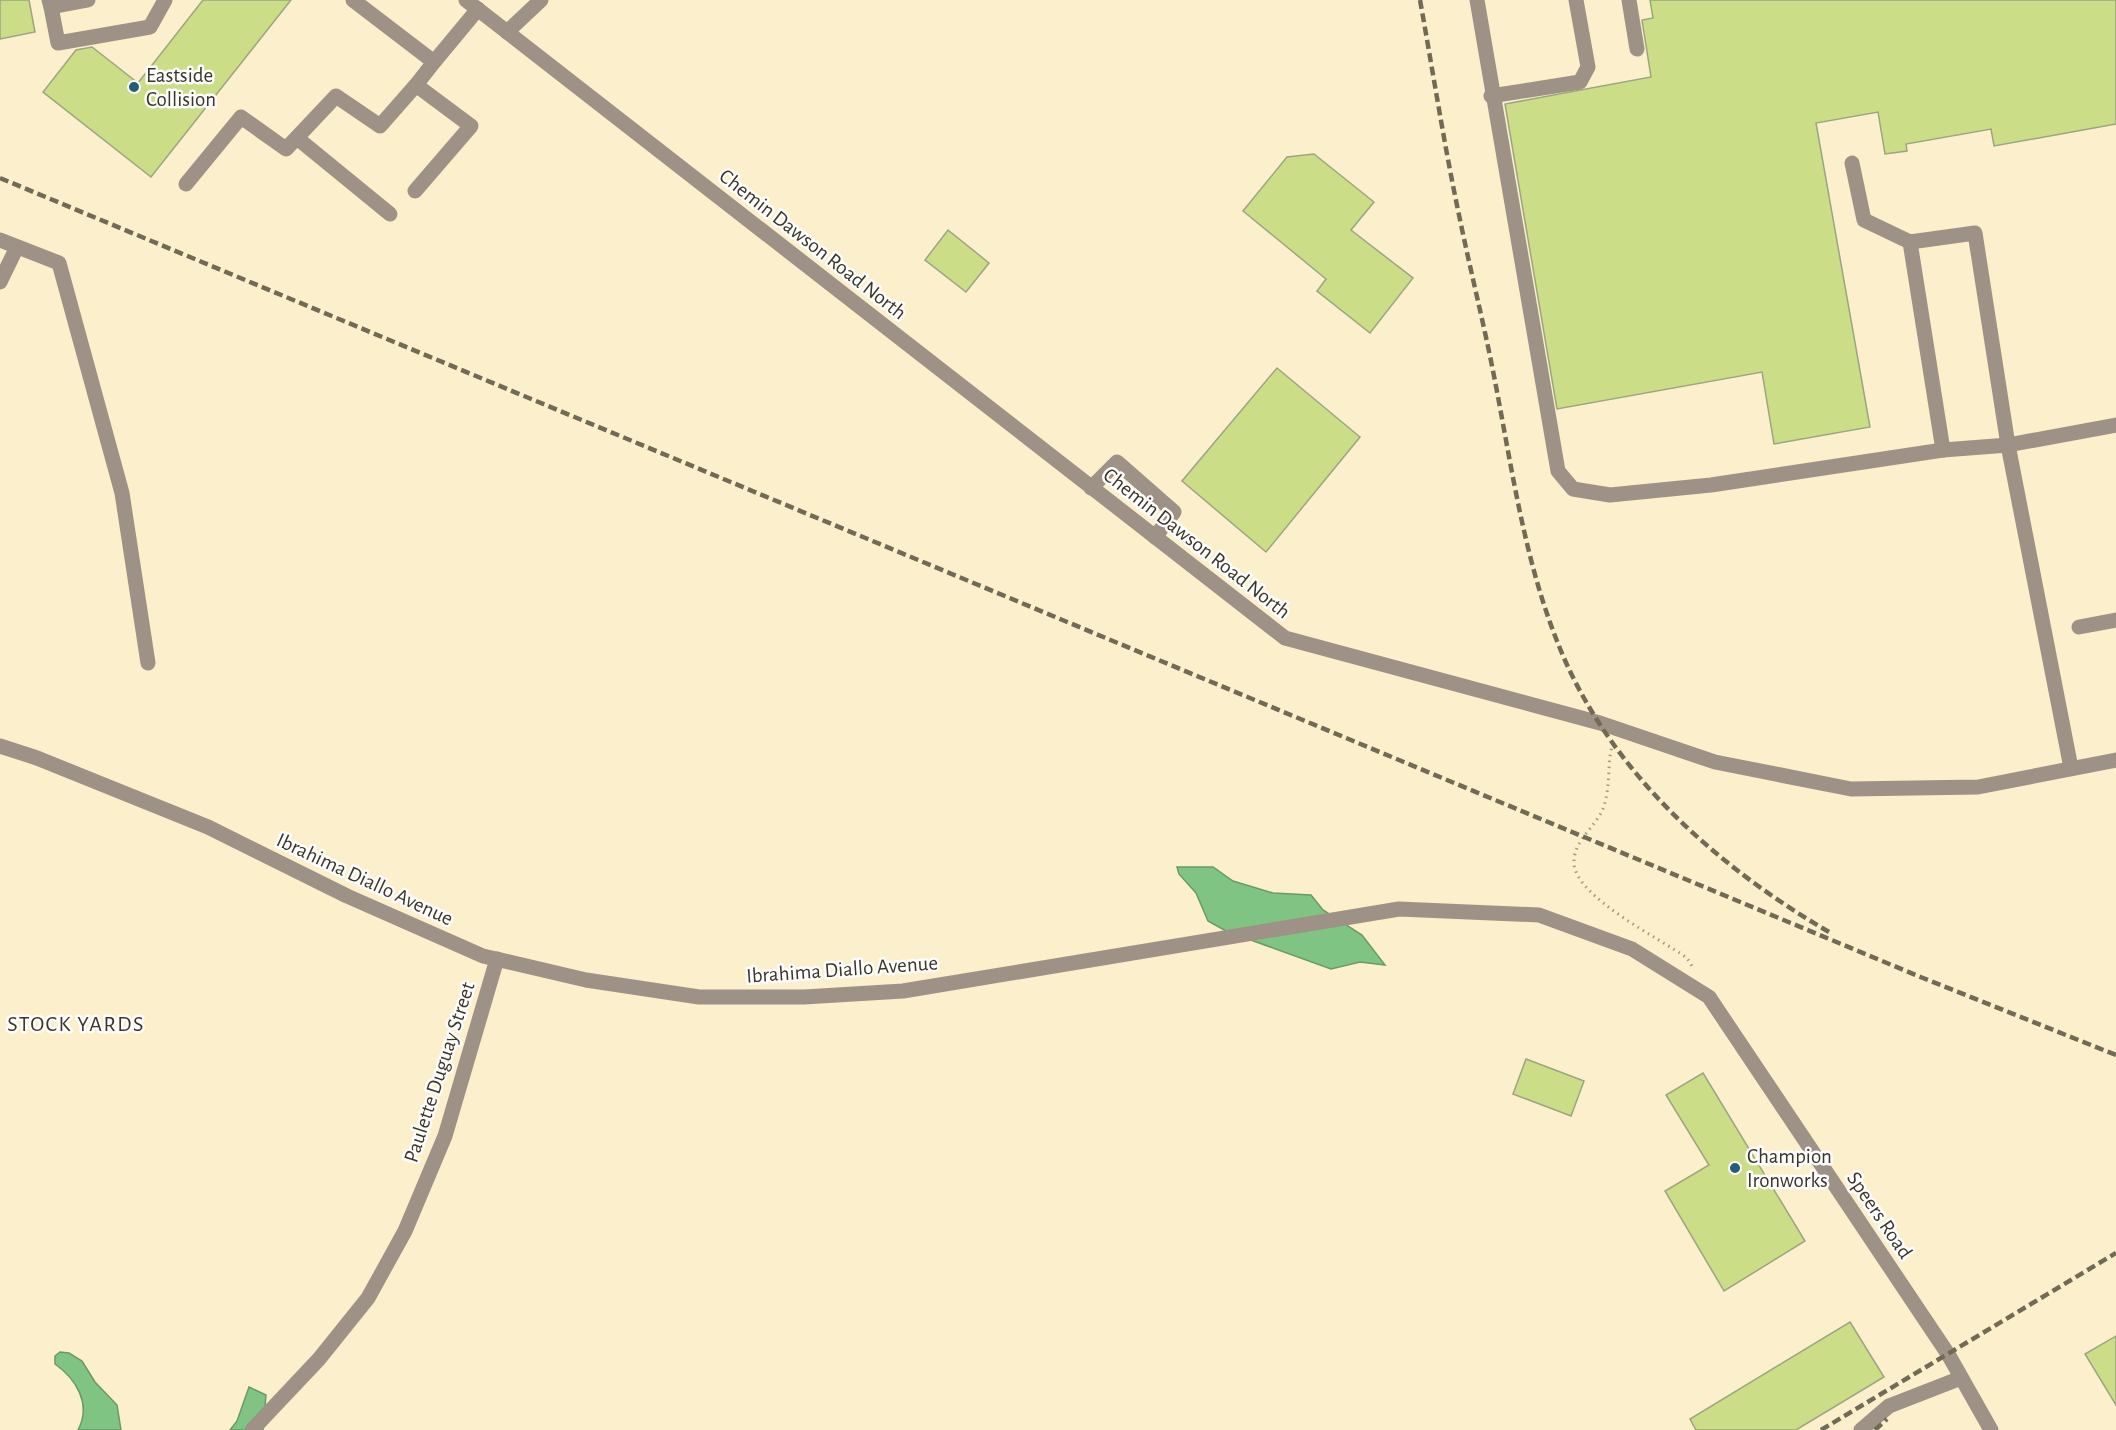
<svg xmlns="http://www.w3.org/2000/svg" width="2116" height="1430" viewBox="0 0 2116 1430" font-family="'Alegreya Sans',sans-serif">
<rect width="100%" height="100%" fill="#fcefcb"/>
<g fill="#80c483" stroke="#6b9968" stroke-width="1.5">
<polygon points="1177,867 1213,867 1233,881 1273,893 1311,895 1323,910 1362,935 1385,965 1360,962 1331,969 1226,931 1208,921 1196,893 1179,874"/>
<path d="M60,1352L69,1353L82,1361L95,1382L117,1405L121,1430H78C92,1404 76,1379 55,1364V1356Z"/>
<polygon points="249,1387 266,1395 263,1430 230,1430 237,1421"/>
</g>
<g fill="#cbdd86" stroke="#9ca582" stroke-width="1.5">
<polygon points="0,0 29,0 35,32 0,39"/>
<polygon points="203,0 291,0 151,177 43,92 76,50 92,47 138,83"/>
<polygon points="1650,0 2116,0 2116,124 1994,146 1991,129 1906,144 1907,151 1885,154 1878,112 1816,123 1870,427 1774,444 1762,372 1557,409 1505,104 1651,77 1642,20 1653,18"/>
<polygon points="1314,154 1374,202 1351,230 1413,278 1370,333 1317,291 1326,279 1243,211 1287,157"/>
<polygon points="948,230 989,263 966,292 925,260"/>
<polygon points="1277,368 1360,437 1266,552 1182,481"/>
<polygon points="1526,1059 1584,1081 1571,1116 1513,1094"/>
<polygon points="1703,1073 1805,1241 1724,1291 1665,1191 1709,1165 1666,1095"/>
<polygon points="1850,1322 1884,1377 1796,1430 1696,1430 1690,1419"/>
<polygon points="2116,1336 2116,1405 2085,1354"/>
</g>
<g fill="none" stroke-linecap="round" stroke-linejoin="round">
<path stroke="#a39a80" stroke-width="3" stroke-dasharray="1.5 4.5" stroke-linecap="butt" d="M1613,743C1606,764 1612,787 1602,811C1594,828 1573,842 1574,863C1575,897 1661,939 1687,958L1692,966"/>
<g stroke="#9e9287" stroke-width="15">
<polyline points="49,0 51,7 88,0"/>
<polyline points="353,0 434,62 478,9"/>
<polyline points="466,0 1285,638 1600,723 1715,762 1851,789 1978,787 2116,760"/>
<polyline points="1477,0 1558,471 1573,489 1610,495 1711,485 1943,450 2008,445 2116,425"/>
<polyline points="1629,0 1637,49"/>
<polyline points="51,7 58,43 150,27 165,0"/>
<polyline points="507,32 541,0"/>
<polyline points="1491,96 1580,82 1588,67 1576,0"/>
<polyline points="297,138 390,214"/>
<polyline points="1852,163 1864,220 1910,242"/>
<polyline points="186,184 241,117 286,149 336,96 380,126 416,85"/>
<polyline points="415,191 471,126 416,85 434,62"/>
<polyline points="0,240 59,263 122,493 148,663"/>
<polyline points="0,282 17,247"/>
<polyline points="1943,450 1910,242 1975,233 2008,445 2071,768"/>
<polyline points="1091,488 1117,462 1174,512 1155,537"/>
<polyline points="2079,627 2116,620"/>
<polyline points="0,746 37,758 208,827 347,896 483,956 586,980 699,997 804,997 903,991 1399,909 1539,915 1632,949 1709,997 1948,1354 1991,1430"/>
<polyline points="252,1430 319,1359 368,1298 405,1231 445,1136 497,959"/>
<polyline points="1861,1430 1889,1406 1961,1378"/>
</g>
<g stroke="#716a55" stroke-width="4.5" stroke-dasharray="9 4.5" stroke-linecap="butt">
<path d="M1420,0C1433,72 1444,144 1459,215C1469,264 1481,312 1491,361C1510,454 1522,553 1557,641C1606,768 1714,865 1829,932"/>
<polyline points="0,178 1923,978 2116,1055"/>
<polyline points="1821,1430 2116,1253"/>
<polyline points="1875,1430 1887,1419"/>
</g>
</g>
<g fill="#225f76" stroke="#fdfdfd" stroke-width="2">
<circle cx="134" cy="87" r="6"/>
<circle cx="1735" cy="1168" r="6"/>
</g>
<g text-anchor="middle" stroke-width="5" stroke-linejoin="round" paint-order="stroke">
<g font-size="21" fill="#3b3628" stroke="#fdfdfd" text-anchor="start">
<text x="146" y="82">Eastside<tspan x="146" dy="24">Collision</tspan></text>
<text x="1747" y="1163">Champion<tspan x="1747" dy="24">Ironworks</tspan></text>
</g>
<g font-size="21" fill="#3b3628" stroke="#fdfdfd">
<text transform="translate(813 244) rotate(38)" y="7">Chemin Dawson Road North</text>
<text transform="translate(1197 543) rotate(38)" y="7">Chemin Dawson Road North</text>
<text transform="translate(365 879) rotate(25)" y="7">Ibrahima Diallo Avenue</text>
<text transform="translate(842 969) rotate(-4)" y="7">Ibrahima Diallo Avenue</text>
<text transform="translate(439 1072) rotate(-72)" y="7">Paulette Duguay Street</text>
<text transform="translate(1880 1215) rotate(56)" y="7">Speers Road</text>
</g>
<g font-size="22" letter-spacing="1.5" fill="#3b3628" stroke="#fdfdfd">
<text x="76" y="1031">STOCK YARDS</text>
</g>
</g>
</svg>
